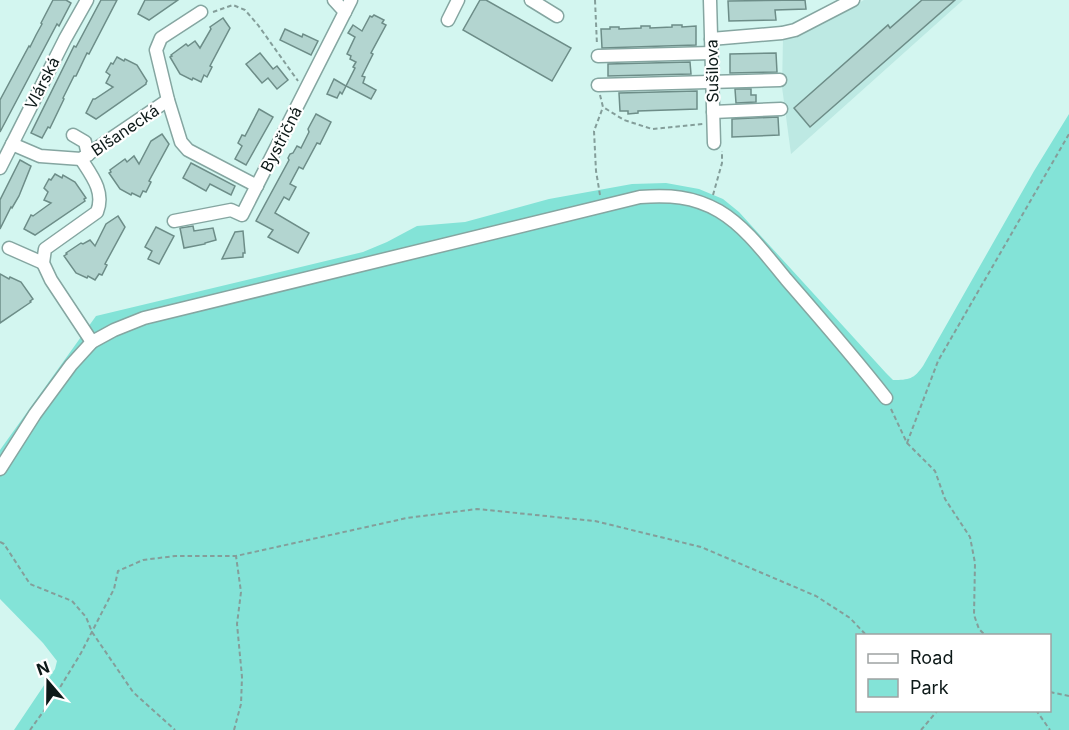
<svg xmlns="http://www.w3.org/2000/svg" width="1069" height="730" viewBox="0 0 1069 730" font-family="Inter,sans-serif">
<rect width="100%" height="100%" fill="#d3f6f0"/>
<polygon fill="#bde9e3" points="864,0 963,0 791,154 782,87 783,39 800,35"/>
<path fill="#83e3d7" fill-rule="evenodd" d="M1069,114V730H14L55,669L57,661L43,643L0,599V450L96,316L363,252L387,242L417,226L465,222L549,199L632,184L666,183L699,189L723,199L739,212L886,373L893,380C909,380 914,379 923,366L1034,171ZM858,636H1050V710H858Z"/>
<g fill="#b3d5d0" stroke="#6d8d88" stroke-width="1.5">
<polygon points="53,0 66,0 71,3 59,26 57,24 0,132 0,100 29,46 30,47 36,35 42,24 41,23"/>
<polygon points="101,0 117,0 89,54 87,53 76,76 74,76 63,98 64,99 50,128 48,127 42,138 31,133 74,46 76,47"/>
<polygon points="145,0 178,0 149,20 138,14"/>
<polygon points="480,0 486,0 571,48 552,81 463,30"/>
<polygon points="805,0 806,9 775,10 776,20 729,21 728,1"/>
<polygon points="922,0 955,0 810,127 794,108 888,25 890,28"/>
<polygon points="374,15 384,20 382,23 386,25 371,53 373,54 362,76 365,77 363,83 376,90 371,99 346,86 355,68 353,67 356,62 350,59 351,56 347,54 355,37 348,33 353,25 362,31 370,16 372,17"/>
<polygon points="223,18 230,28 210,66 212,67 207,77 204,75 201,82 193,78 192,80 180,74 170,57 172,56 171,55 186,44 188,46 195,41 200,48 211,29 210,27"/>
<polygon points="672,25 682,25 682,27 696,26 696,45 602,48 601,29 610,29 610,27 619,27 619,29 641,28 641,26 650,26 650,28 672,27"/>
<polygon points="285,29 302,37 303,34 318,41 311,55 280,40"/>
<polygon points="260,53 273,69 277,66 288,80 277,89 268,78 262,83 246,64"/>
<polygon points="776,53 777,72 730,73 730,54"/>
<polygon points="117,57 124,61 125,59 137,65 147,81 146,83 146,84 96,119 86,113 93,99 95,99 113,87 106,83 110,75 106,72 111,63 113,64"/>
<polygon points="690,62 691,74 608,76 608,64"/>
<polygon points="334,79 346,86 342,94 340,92 337,98 327,94"/>
<polygon points="735,89 751,89 751,95 756,95 756,102 736,103"/>
<polygon points="697,91 697,109 638,111 638,113 628,114 628,111 620,111 619,93"/>
<polygon points="259,109 273,117 246,165 235,159 242,146 238,143 242,135 245,136"/>
<polygon points="316,114 331,122 320,144 317,143 303,169 299,167 290,184 296,187 289,200 284,197 275,213 309,233 298,253 268,237 273,230 256,221 289,160 288,158 290,154 293,153 297,146 301,148 309,132 308,129"/>
<polygon points="778,117 779,135 732,137 732,119"/>
<polygon points="162,134 169,144 149,181 151,182 146,192 143,191 140,197 132,193 131,195 120,189 109,173 111,172 110,170 125,159 127,162 134,156 139,164 151,141"/>
<polygon points="20,160 31,166 19,196 12,208 11,207 0,229 0,200"/>
<polygon points="191,163 235,186 231,195 210,184 206,191 183,178"/>
<polygon points="55,174 62,178 63,175 75,182 86,198 84,199 85,201 35,235 24,229 31,215 33,216 51,203 44,200 48,192 44,188 49,179 51,180"/>
<polygon points="118,216 125,227 105,264 107,265 102,275 99,274 95,280 88,276 87,278 76,273 64,256 67,254 66,253 81,243 83,244 90,240 95,246 106,224"/>
<polygon points="193,226 194,231 213,228 216,240 205,243 205,244 184,248 180,228"/>
<polygon points="156,227 174,236 159,264 148,259 152,251 145,247"/>
<polygon points="243,231 245,253 243,253 243,257 222,259 235,232"/>
<polygon points="0,274 9,279 10,277 21,282 33,299 30,301 31,302 0,323"/>
</g>
<g fill="none" stroke-linecap="round" stroke-linejoin="round">
<g stroke="#85a6a1" stroke-width="15">
<g id="minor">
<polyline points="334,0 345,12"/>
<polyline points="531,0 557,16"/>
<polyline points="710,0 714,143"/>
<polyline points="201,12 161,38 156,50 168,100 181,142 188,150 257,186"/>
<polyline points="448,20 458,0"/>
<polyline points="711,39 782,33 795,30 853,0"/>
<polyline points="598,56 712,53"/>
<polyline points="598,85 780,80"/>
<polyline points="713,112 781,109"/>
<polyline points="73,135 85,142 88,155"/>
<polyline points="12,144 40,156 81,159 168,100"/>
<path d="M81,159C92,176 105,192 97,212L45,249L43,263L51,280L92,342"/>
<polyline points="0,168 65,39 87,0"/>
<polyline points="174,221 231,210 242,215 351,0"/>
<polyline points="9,248 43,263"/>
<path d="M0,469L35,414L71,365L92,342L114,330L144,318L640,197C669,195 693,196 719,211C746,227 766,255 786,279C820,318 854,357 886,398"/>
</g>
</g>
<g stroke="#849e9a" stroke-width="2" stroke-dasharray="4.5 3" stroke-linecap="butt">
<polyline points="595,0 597,45"/>
<polyline points="213,12 233,5 245,10 258,25 298,81"/>
<polyline points="600,95 603,107 624,120 652,129 703,124"/>
<polyline points="600,195 596,171 594,131 603,107"/>
<polyline points="713,195 722,163 722,151"/>
<polyline points="891,409 907,443 935,471 945,499 970,537 975,563 974,615 979,629 986,636"/>
<polyline points="907,443 938,361 1069,134"/>
<polyline points="0,542 4,544 30,584 72,601 86,617 92,632 133,692 175,730"/>
<polyline points="1050,692 1069,696"/>
<polyline points="1036,710 1050,730"/>
<polyline points="30,730 56,694 81,653 114,589 118,571 143,560 175,556 236,556 407,518 477,509 595,521 701,547 816,596 850,618 867,636"/>
<polyline points="234,730 241,704 242,677 237,624 241,592 236,556"/>
<polyline points="921,730 938,710"/>
</g>
<use href="#minor" stroke="#fff" stroke-width="12"/>
</g>
<g text-anchor="middle" stroke-width="4.5" stroke-linejoin="round" paint-order="stroke">
<g font-size="16" fill="#0d1918" stroke="#fff">
<text transform="translate(712 71) rotate(-91)" y="6">Sušilova</text>
<text transform="translate(42 83) rotate(-63)" y="6">Vlárská</text>
<text transform="translate(125 130) rotate(-34)" y="6">Blšanecká</text>
<text transform="translate(281 139) rotate(-63)" y="6">Bystřičná</text>
</g>
</g>
<rect x="856" y="634" width="195" height="78" fill="#ffffff" stroke="#9ea3a3" stroke-width="1.5"/>
<rect x="868" y="654" width="30" height="9" fill="#ffffff" stroke="#9ea3a3" stroke-width="1.5"/>
<text x="910" y="664" font-size="18" fill="#0d1918">Road</text>
<rect x="868" y="679" width="30" height="18" fill="#83e3d7" stroke="#9ea3a3" stroke-width="1.5"/>
<text x="910" y="694" font-size="18" fill="#0d1918">Park</text>
<g transform="translate(48 682) rotate(340)" stroke="#ffffff" stroke-width="4.5" paint-order="stroke">
<path d="M0-4.5L10 22L0 15L-10 22Z" fill="#0d1918"/>
<text y="-9" font-size="16" font-weight="bold" text-anchor="middle" fill="#0d1918">N</text>
</g>
</svg>
